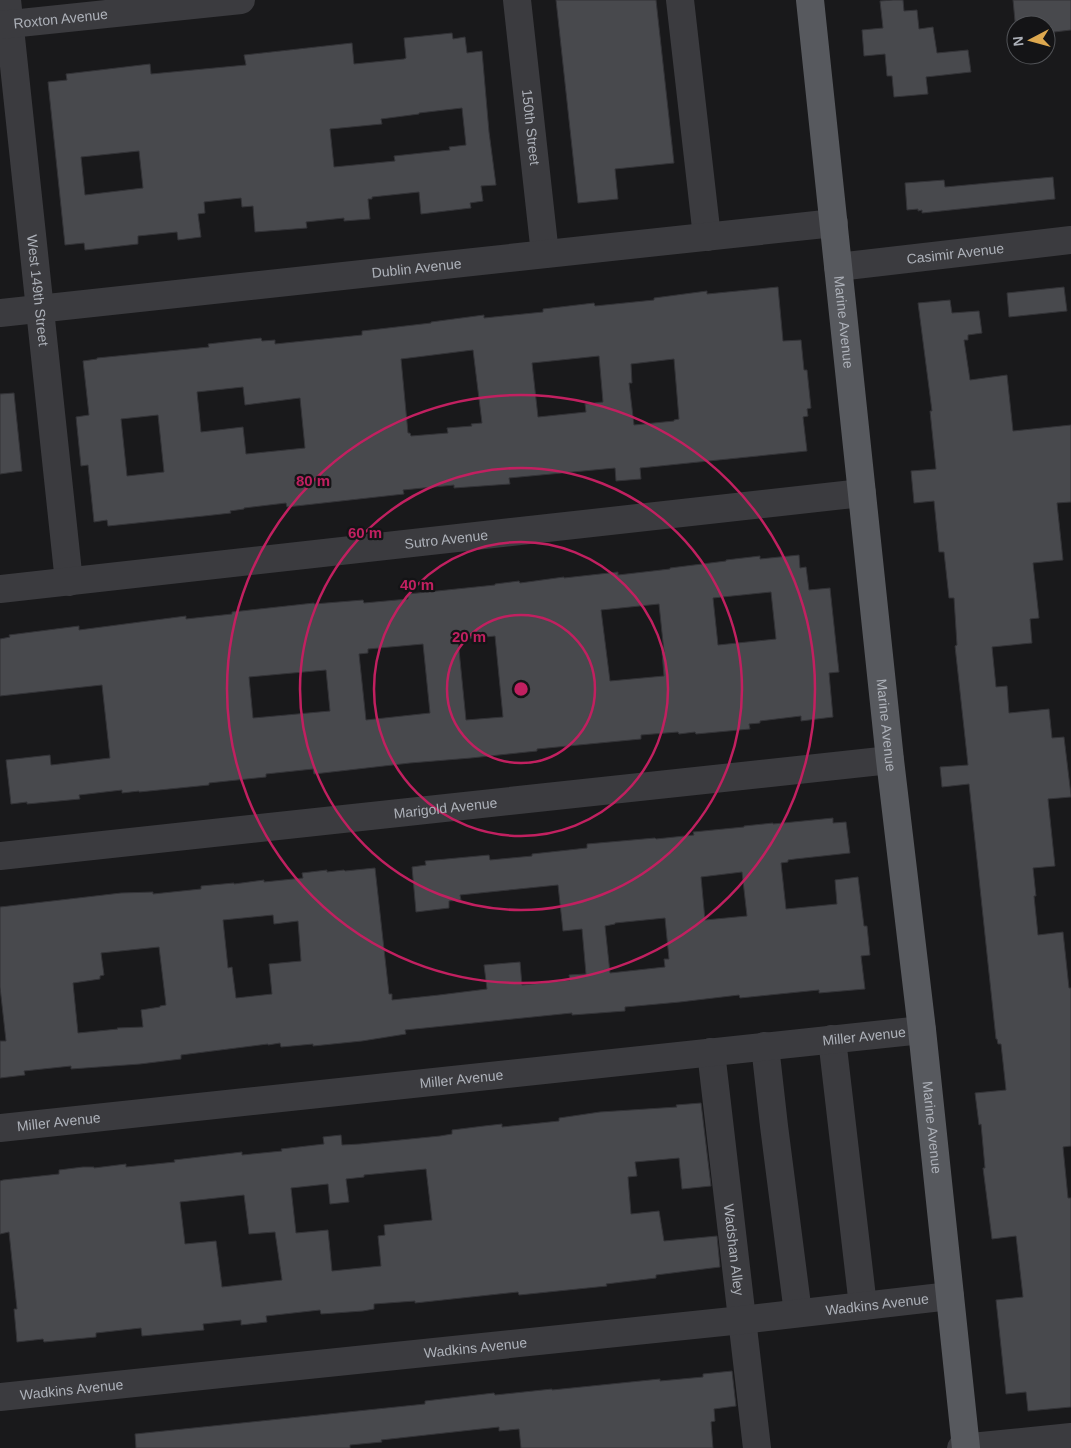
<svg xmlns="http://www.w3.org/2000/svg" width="1071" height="1448" viewBox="0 0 1071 1448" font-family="Helvetica,sans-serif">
<rect width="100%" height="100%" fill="#19191b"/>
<g fill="#48494d" stroke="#333337" fill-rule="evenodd">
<polygon points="556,0 656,0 674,163 615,169 618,199 578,203"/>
<polygon points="893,0 903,0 904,11 917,10 919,29 933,27 937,53 968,50 971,72 926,77 928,94 894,97 892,76 887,76 885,54 864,56 862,30 883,28 880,1"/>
<polygon points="1013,0 1071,0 1071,30 1046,33 1046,25 1016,25 1016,32"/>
<path d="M452,33L453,39L465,37L467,53L482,51L489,132L496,185L481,186L483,201L470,203L471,208L421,214L419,192L372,197V199H368L370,219L344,221V218L306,222L307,228L255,232L253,206L242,207L241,198L204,202L205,213L198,214L201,237L178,240L177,232L138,236V244L85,250L84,243L65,245L48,82L67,80L66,74L150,64L151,74L246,65L244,55L352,43L354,64L404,59L406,58L404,38ZM462,108L466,145L449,147L450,150L394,156L395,161L334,167L330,129L382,124L381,119L419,114V113ZM139,151L143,188L85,195L81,157Z"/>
<polygon points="1053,177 1055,199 922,213 922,210 918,211 918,209 907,210 905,183 944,180 945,187"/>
<path d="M778,287L783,341L801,340L804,370H807L811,408L807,409L808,416L803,417L807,451L640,468L641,479L616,481L615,468L509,478L510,484L454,488V485L403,490L404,494L287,507L286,503L244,508V509L230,511L231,513L204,516L108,526L107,520L94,522L88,465L81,466L76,417L89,415L83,361L97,359V358L209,347L208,344L261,338L262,341L275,340V344L362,335V331L431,323V322L484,315V318L543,312V309L594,303L595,306L654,300V298L707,291V294ZM473,350L482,423L471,424L472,426L447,428L448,433L411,436L410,433H408L401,359ZM599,356L603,402L585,404L586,412L538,417L532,363ZM674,359L679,419L674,420V421L634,425L629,383H632L631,364ZM243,387L245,405L300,398L305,448L246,454L243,427L201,432L197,392ZM158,415L164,472L127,476L121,419Z"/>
<polygon points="1064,287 1067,311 1009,317 1007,293"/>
<polygon points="950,300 952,313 979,311 982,333 968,335 968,340 964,340 970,380 1007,375 1013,431 1071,425 1071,502 1057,503 1063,560 1033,563 1039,618 1030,619 1032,643 992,647 996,687 1007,686 1009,713 1049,709 1052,738 1064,737 1071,795 1071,797 1048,799 1055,866 1033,868 1036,896 1034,896 1038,935 1063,932 1069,988 1071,988 1071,1146 1063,1147 1068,1198 1071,1198 1071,1407 1028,1411 1026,1392 1006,1394 996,1300 1023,1297 1016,1236 992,1239 983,1168 985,1168 981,1124 979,1125 975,1093 1006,1090 1001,1044 998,1044 997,1039 996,1039 969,784 942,787 940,767 968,765 955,646 957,645 954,598 949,598 944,552 939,552 934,501 914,503 911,471 936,469 930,411 932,411 918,303"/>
<polygon points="14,393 22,471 0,474 0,394"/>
<path d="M799,555L800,568L806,567L809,590L830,588L839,672L829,673L833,717L801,721V716L760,721V723L749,724L750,729L696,734L695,732L679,734L678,732L641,735V739L537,749V751L471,758L410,763L314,774L313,769L266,774V777L209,783V785L139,792V791L122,793V790L79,795L80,799L27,804V802L11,804L6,760L50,755L51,765L110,758L102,685L0,696V639L10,637L9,635L79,626V630L186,616V619L232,614V612L314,603V604L363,600L364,603L408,599V594L495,585V584L519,581L520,583L564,577V578L618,572V575L670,569V568L726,561V560L760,556V559ZM771,592L776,639L718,645L713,598ZM659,604L664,652H662L664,676L610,681L601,610ZM495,636L503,717L466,720L458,640ZM423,644L430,713L366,720L359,654L368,653V649ZM326,670L330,711L253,718L249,677Z"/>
<path d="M833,818V823L846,822L850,853L795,859L788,860V862L781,863L786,909L837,904L835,880L858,877L864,926H867L870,955L861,956L865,989L819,993V990L740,998L739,995L680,1002L625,1007V1011L572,1015V1013L405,1030L406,1034L362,1041L313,1046V1044L281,1047L280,1043L268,1045V1044L181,1055V1059L140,1064L71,1069V1066L24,1071L25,1075L0,1078V1041H6L0,987V907L121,893L153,892V894L201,889V886L234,883V884L264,880V882L303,878L302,873L327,870V872L344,870L345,871L375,868L389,994H392V1000L439,995L487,989L484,965L520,962L522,985L570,980L569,975L586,974L582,929L563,931L558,885L460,895L461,900L449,901V908L416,912L412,867L426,865L425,861L489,855L490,860L532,856V854L587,848V844L655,838L656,839L694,835L693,832L744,827V826L773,823V824ZM742,872L747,916L705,920L701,877ZM273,915L274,924L298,921L301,961L269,964L272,994L236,998L232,967L228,968L223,920ZM665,918L669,959H664L665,967L610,973L605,926L615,924V923ZM159,947L166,1005L160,1006V1007L141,1010L143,1027L117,1028L118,1029L78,1033L73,983L100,979V976L104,975L101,953Z"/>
<path d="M701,1103L711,1186L682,1189L679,1158L635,1162L637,1176L628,1177L631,1214L659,1211L664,1241L717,1236L720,1267L656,1275V1278L606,1284L607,1286L519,1295L518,1292L415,1303V1301L374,1304V1309L363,1311L321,1314L320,1310L266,1316L267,1322L241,1325V1320L203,1324L204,1330L142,1336L141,1328L96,1333V1337L44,1342L43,1339L17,1342L14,1309H17L9,1232L0,1234V1181L3,1180L59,1174V1170L83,1167H94V1168L126,1164V1167L175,1162L174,1160L242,1152V1155L282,1151L281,1149L324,1144L323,1137L341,1135L342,1145L360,1144L440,1136L452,1134V1130L484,1126L502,1124V1127L559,1121V1118L600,1112L677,1107L676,1105ZM426,1169L432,1220L384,1225L385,1235L378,1236L381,1266L332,1271L328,1230L296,1233L291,1188L328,1184L330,1204L349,1202L346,1179L364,1177V1175ZM244,1195L249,1234L275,1232L282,1280L222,1287L216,1241L185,1244L180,1202Z"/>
<polygon points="732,1371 736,1406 714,1409 715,1421 711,1422 713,1448 521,1448 519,1429 499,1431 499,1427 381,1440 382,1442 350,1445 350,1448 136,1448 135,1434 425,1404 425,1401 468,1396 494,1393 495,1395 552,1389 552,1390 660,1379 660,1381 703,1377 703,1374"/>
</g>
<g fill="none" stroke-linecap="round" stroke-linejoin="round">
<g stroke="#3b3b3f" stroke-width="28">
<path id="s1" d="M7,0L69,582"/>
<path id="s2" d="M517,0L545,254"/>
<polyline points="680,0 707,237"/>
<path id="s3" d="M0,25L241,0"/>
<path id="s4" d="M838,267L1071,240"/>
<path id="s5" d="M0,313L834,223"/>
<path id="s6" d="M0,589L862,493"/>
<path id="s7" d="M0,856L890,760"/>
<polyline points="832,1039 863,1306"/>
<polyline points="765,1046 774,1126 798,1313"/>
<path id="s8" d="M711,1052L757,1448"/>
<path id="s9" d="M0,1128L922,1030"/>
<path id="s10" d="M0,1397L742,1320L950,1296"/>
<polyline points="961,1448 1071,1437"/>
</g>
<path stroke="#57595e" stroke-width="28" id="s11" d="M810,0L890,760L922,1030L966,1448"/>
</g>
<g fill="none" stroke="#c12060" stroke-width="2.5">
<circle cx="521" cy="689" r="74"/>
<circle cx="521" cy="689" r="147"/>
<circle cx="521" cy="689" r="221"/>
<circle cx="521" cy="689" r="294"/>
</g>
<g text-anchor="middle" stroke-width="4.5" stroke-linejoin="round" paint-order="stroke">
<g font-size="14" fill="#adb1b9" stroke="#141416">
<text dy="5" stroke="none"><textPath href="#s3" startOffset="61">Roxton Avenue</textPath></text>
<text dy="5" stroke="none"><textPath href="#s2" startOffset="128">150th Street</textPath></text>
<text dy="5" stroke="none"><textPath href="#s4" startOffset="118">Casimir Avenue</textPath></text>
<text dy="5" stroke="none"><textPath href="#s5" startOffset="419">Dublin Avenue</textPath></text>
<text dy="5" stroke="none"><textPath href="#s1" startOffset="292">West 149th Street</textPath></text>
<text dy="5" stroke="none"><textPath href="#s11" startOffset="324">Marine Avenue</textPath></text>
<text dy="5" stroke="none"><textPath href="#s6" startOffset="449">Sutro Avenue</textPath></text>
<text dy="5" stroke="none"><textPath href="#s11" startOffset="729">Marine Avenue</textPath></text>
<text dy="5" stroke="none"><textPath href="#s7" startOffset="448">Marigold Avenue</textPath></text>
<text dy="5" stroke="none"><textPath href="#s9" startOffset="869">Miller Avenue</textPath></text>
<text dy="5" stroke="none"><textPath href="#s9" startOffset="464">Miller Avenue</textPath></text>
<text dy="5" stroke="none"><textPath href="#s9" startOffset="59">Miller Avenue</textPath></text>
<text dy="5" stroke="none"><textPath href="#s11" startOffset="1134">Marine Avenue</textPath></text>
<text dy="5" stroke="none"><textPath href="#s8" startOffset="199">Wadshan Alley</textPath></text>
<text dy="5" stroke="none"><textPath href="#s10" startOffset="882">Wadkins Avenue</textPath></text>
<text dy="5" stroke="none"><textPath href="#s10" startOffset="478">Wadkins Avenue</textPath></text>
<text dy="5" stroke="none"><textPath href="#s10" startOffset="72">Wadkins Avenue</textPath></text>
</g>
</g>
<circle cx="521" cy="689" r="8" fill="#c12060" stroke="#141416" stroke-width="2.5"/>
<g font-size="15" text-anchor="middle" font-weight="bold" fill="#c12060" stroke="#141416" stroke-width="4.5" stroke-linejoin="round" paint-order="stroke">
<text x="313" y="486">80 m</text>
<text x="365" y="538">60 m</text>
<text x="417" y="590">40 m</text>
<text x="469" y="642">20 m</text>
</g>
<g transform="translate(1031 40) rotate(264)"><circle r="24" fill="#141416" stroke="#515357"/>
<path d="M0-4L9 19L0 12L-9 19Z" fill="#dda84f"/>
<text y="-8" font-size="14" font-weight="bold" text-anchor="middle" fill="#adb1b9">N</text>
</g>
</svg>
